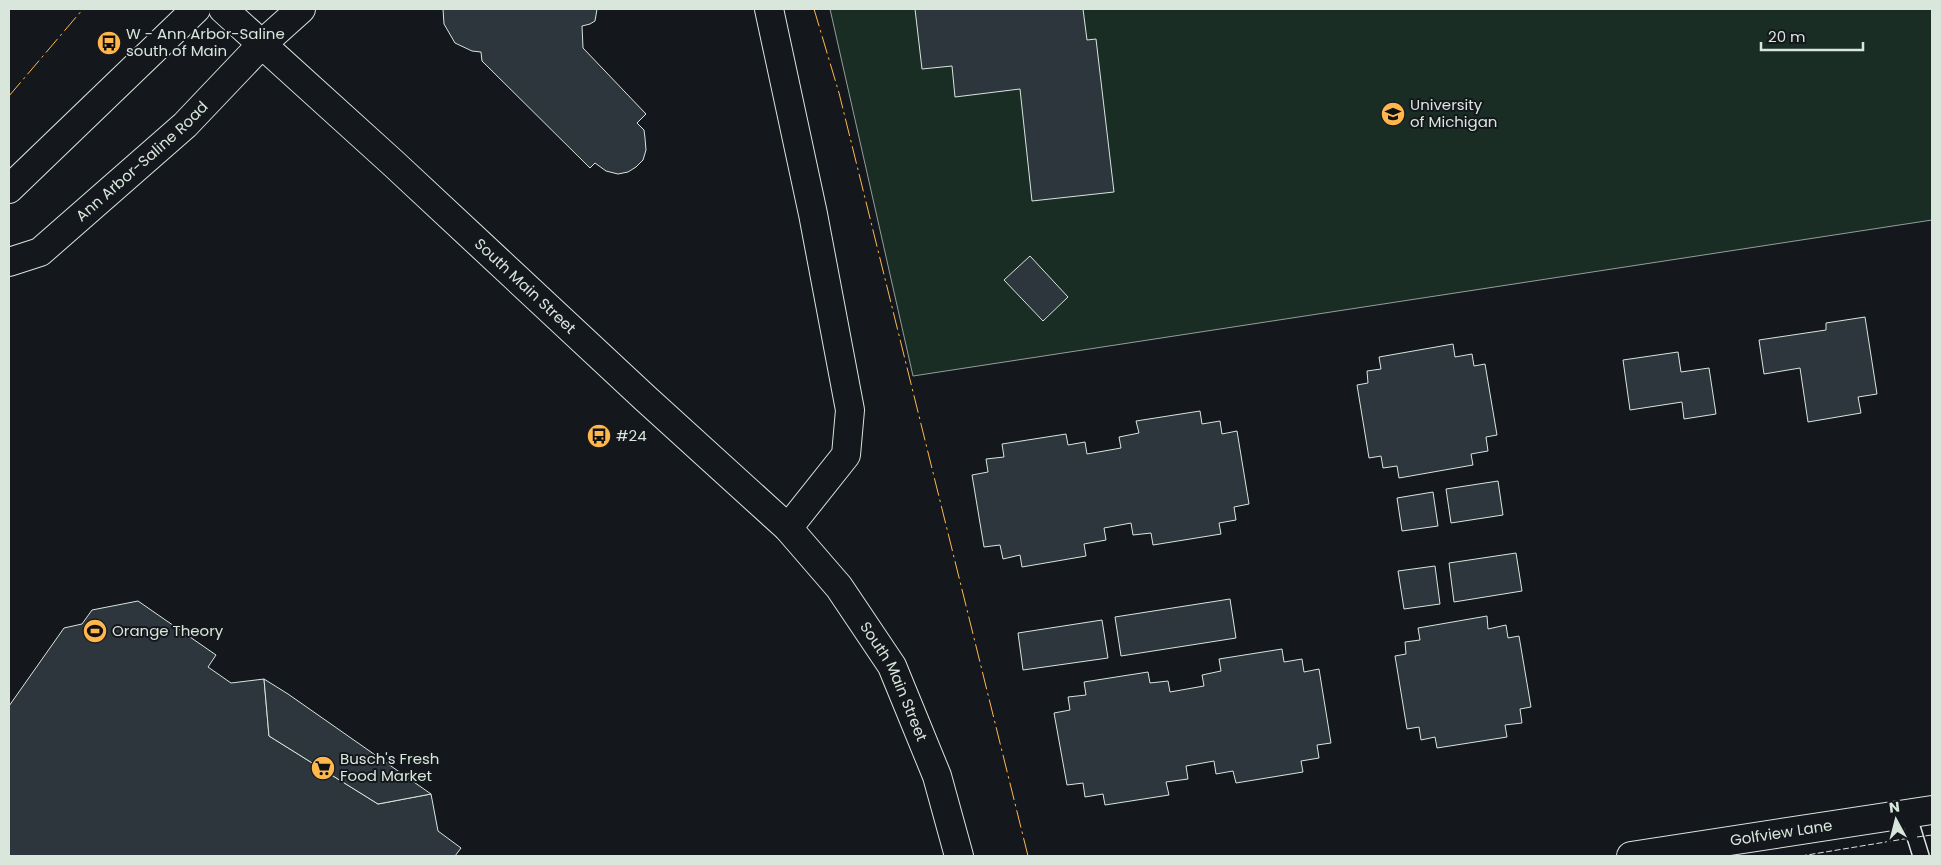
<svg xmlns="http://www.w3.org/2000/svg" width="1941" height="865" viewBox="0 0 1941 865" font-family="Poppins,sans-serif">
<rect width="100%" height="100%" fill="#14181c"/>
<polygon fill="#1a2d24" stroke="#939e99" points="830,9 1932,9 1932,220 913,376"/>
<g fill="#2c363c" stroke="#d8e6dc">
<polygon points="443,9 597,9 595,21 590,24 582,26 583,48 646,114 637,123 644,130 645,138 646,150 643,160 636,167 628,172 618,174 606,171 595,163 590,168 482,61 481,52 472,51 455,43 444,24"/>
<polygon points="915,9 1083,9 1087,40 1096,39 1114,192 1032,201 1020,89 955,97 952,66 922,69"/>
<polygon points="1030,256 1068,297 1043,321 1004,280"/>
<polygon points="1865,317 1877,394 1858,397 1861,413 1808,422 1800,368 1764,374 1759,340 1826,330 1826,323"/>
<polygon points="1453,344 1455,357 1472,354 1474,366 1485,364 1497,435 1486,437 1488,451 1471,454 1473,465 1399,478 1397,466 1383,468 1381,456 1369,458 1357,385 1368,383 1367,371 1381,369 1379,357"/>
<polygon points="1678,352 1681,372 1709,368 1716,414 1684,419 1682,402 1630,410 1623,360"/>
<polygon points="1200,411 1202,424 1220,421 1222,434 1237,431 1249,504 1234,507 1236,520 1219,523 1221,534 1153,545 1151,533 1133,535 1131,523 1104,528 1106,540 1084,544 1086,556 1022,567 1020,555 1003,559 1000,545 984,547 972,475 988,472 986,459 1004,457 1002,444 1066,434 1068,445 1085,442 1087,454 1121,448 1119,437 1139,433 1136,421"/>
<polygon points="1498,481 1503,515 1451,523 1446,489"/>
<polygon points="1433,492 1438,526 1402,531 1397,498"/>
<polygon points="1516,553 1522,591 1454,602 1449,563"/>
<polygon points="1435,566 1440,604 1404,609 1398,571"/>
<polygon points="1230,599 1236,638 1121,656 1115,617"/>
<polygon points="138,601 216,655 208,667 231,683 264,679 269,736 378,804 431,794 438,831 461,848 455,856 9,856 9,706 64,628 82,624 92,610"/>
<polygon points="1487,616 1488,629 1506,625 1508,638 1519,636 1531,707 1520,709 1522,723 1505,725 1507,737 1437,748 1435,737 1421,740 1419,727 1407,729 1395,656 1406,654 1405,642 1420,640 1418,628"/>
<polygon points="1102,620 1108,658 1023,670 1018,633"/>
<polygon points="1282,649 1284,662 1302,659 1304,672 1319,669 1331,743 1317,745 1319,758 1301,761 1303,772 1236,783 1233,771 1216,774 1214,761 1186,766 1188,779 1166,782 1169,795 1105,805 1103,794 1085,797 1083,783 1067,785 1054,713 1070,710 1068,697 1086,695 1084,682 1148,672 1150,683 1168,681 1170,692 1204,686 1202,675 1221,671 1219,659"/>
<polygon points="264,679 288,694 431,794 378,804 269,736"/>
</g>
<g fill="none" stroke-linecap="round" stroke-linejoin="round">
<g stroke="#d8e6dc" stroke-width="18">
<polyline id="service" points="1908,814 1921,856"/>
</g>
<g stroke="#d8e6dc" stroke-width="30">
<g id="minor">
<polyline points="769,9 813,214 850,410 846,455 788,528"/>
<path id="s1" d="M1631,856L1932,810"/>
</g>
</g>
<g stroke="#d8e6dc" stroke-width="30">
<g id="tertiary">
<path id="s2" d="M223,9L393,163L645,398L788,528L839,587L892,666L937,776L959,856"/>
</g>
</g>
<g stroke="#d8e6dc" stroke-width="30">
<g id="secondary">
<polyline points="9,189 196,9"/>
<path id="s3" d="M9,262L40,252L185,125L262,44L301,9"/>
</g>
</g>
<use href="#service" stroke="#14181c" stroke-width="15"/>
<use href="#minor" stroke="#14181c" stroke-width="28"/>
<use href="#tertiary" stroke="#14181c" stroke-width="28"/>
<use href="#secondary" stroke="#14181c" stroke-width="28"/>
<g stroke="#d8e6dc" stroke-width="1" stroke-dasharray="6 2.5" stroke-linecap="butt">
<polyline points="1917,837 1932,835"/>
<polyline points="1801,856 1910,838"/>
</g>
<g stroke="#ffb74d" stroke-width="1" stroke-dasharray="18 4 2.5 4" stroke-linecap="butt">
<polyline points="814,9 839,93 1028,856"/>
<polyline points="9,96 83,9"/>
</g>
</g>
<defs>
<g id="bus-disc" transform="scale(1.25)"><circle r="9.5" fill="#ffb74d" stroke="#14181c"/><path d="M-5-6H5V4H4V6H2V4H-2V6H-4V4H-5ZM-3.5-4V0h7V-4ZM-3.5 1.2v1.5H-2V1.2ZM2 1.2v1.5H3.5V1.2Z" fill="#111"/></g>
<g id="university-disc" transform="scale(1.25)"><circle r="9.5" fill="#ffb74d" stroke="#14181c"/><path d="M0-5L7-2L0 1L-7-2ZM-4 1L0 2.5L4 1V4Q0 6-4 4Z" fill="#111"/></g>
<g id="stadium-disc" transform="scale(1.25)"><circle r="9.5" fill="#ffb74d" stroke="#14181c"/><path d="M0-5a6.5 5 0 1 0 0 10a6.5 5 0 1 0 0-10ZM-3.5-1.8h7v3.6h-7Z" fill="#111"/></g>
<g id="supermarket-disc" transform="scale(1.25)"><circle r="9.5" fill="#ffb74d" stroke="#14181c"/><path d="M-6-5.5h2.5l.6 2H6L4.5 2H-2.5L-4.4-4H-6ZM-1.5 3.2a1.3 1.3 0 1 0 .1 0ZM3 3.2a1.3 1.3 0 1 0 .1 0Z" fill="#111"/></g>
</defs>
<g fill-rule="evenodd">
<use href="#bus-disc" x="109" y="43"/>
<use href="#university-disc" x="1393" y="114"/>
<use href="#bus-disc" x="599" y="436"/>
<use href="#stadium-disc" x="95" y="631"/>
<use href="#supermarket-disc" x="323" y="768"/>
</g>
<g text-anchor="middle" stroke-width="4" stroke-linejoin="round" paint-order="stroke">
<g font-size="15" fill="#d8e6dc" stroke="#14181c" text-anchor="start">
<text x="126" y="39">W - Ann Arbor-Saline<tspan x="126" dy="17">south of Main</tspan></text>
<text x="1410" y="110">University<tspan x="1410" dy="17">of Michigan</tspan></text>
<text x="616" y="441">#24</text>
<text x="112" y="636">Orange Theory</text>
<text x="340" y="764">Busch's Fresh<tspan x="340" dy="17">Food Market</tspan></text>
</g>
<g font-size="15" fill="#d8e6dc" stroke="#14181c">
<text dy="5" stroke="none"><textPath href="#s3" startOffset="169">Ann Arbor-Saline Road</textPath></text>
<text dy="5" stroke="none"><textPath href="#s2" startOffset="410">South Main Street</textPath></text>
<text dy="5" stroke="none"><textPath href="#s2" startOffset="955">South Main Street</textPath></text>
<text dy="5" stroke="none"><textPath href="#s1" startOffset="152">Golfview Lane</textPath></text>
</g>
</g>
<rect width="1941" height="865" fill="none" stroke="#d8e6dc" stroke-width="20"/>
<g transform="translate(1896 820) rotate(353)" stroke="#14181c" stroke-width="4" paint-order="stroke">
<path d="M0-4L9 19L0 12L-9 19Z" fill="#d8e6dc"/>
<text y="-8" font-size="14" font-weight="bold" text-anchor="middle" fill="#d8e6dc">N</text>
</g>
<path d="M1761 42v8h102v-8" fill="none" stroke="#d8e6dc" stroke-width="2.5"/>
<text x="1768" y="42" font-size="15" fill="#d8e6dc" stroke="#14181c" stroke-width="4" paint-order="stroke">20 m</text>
</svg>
